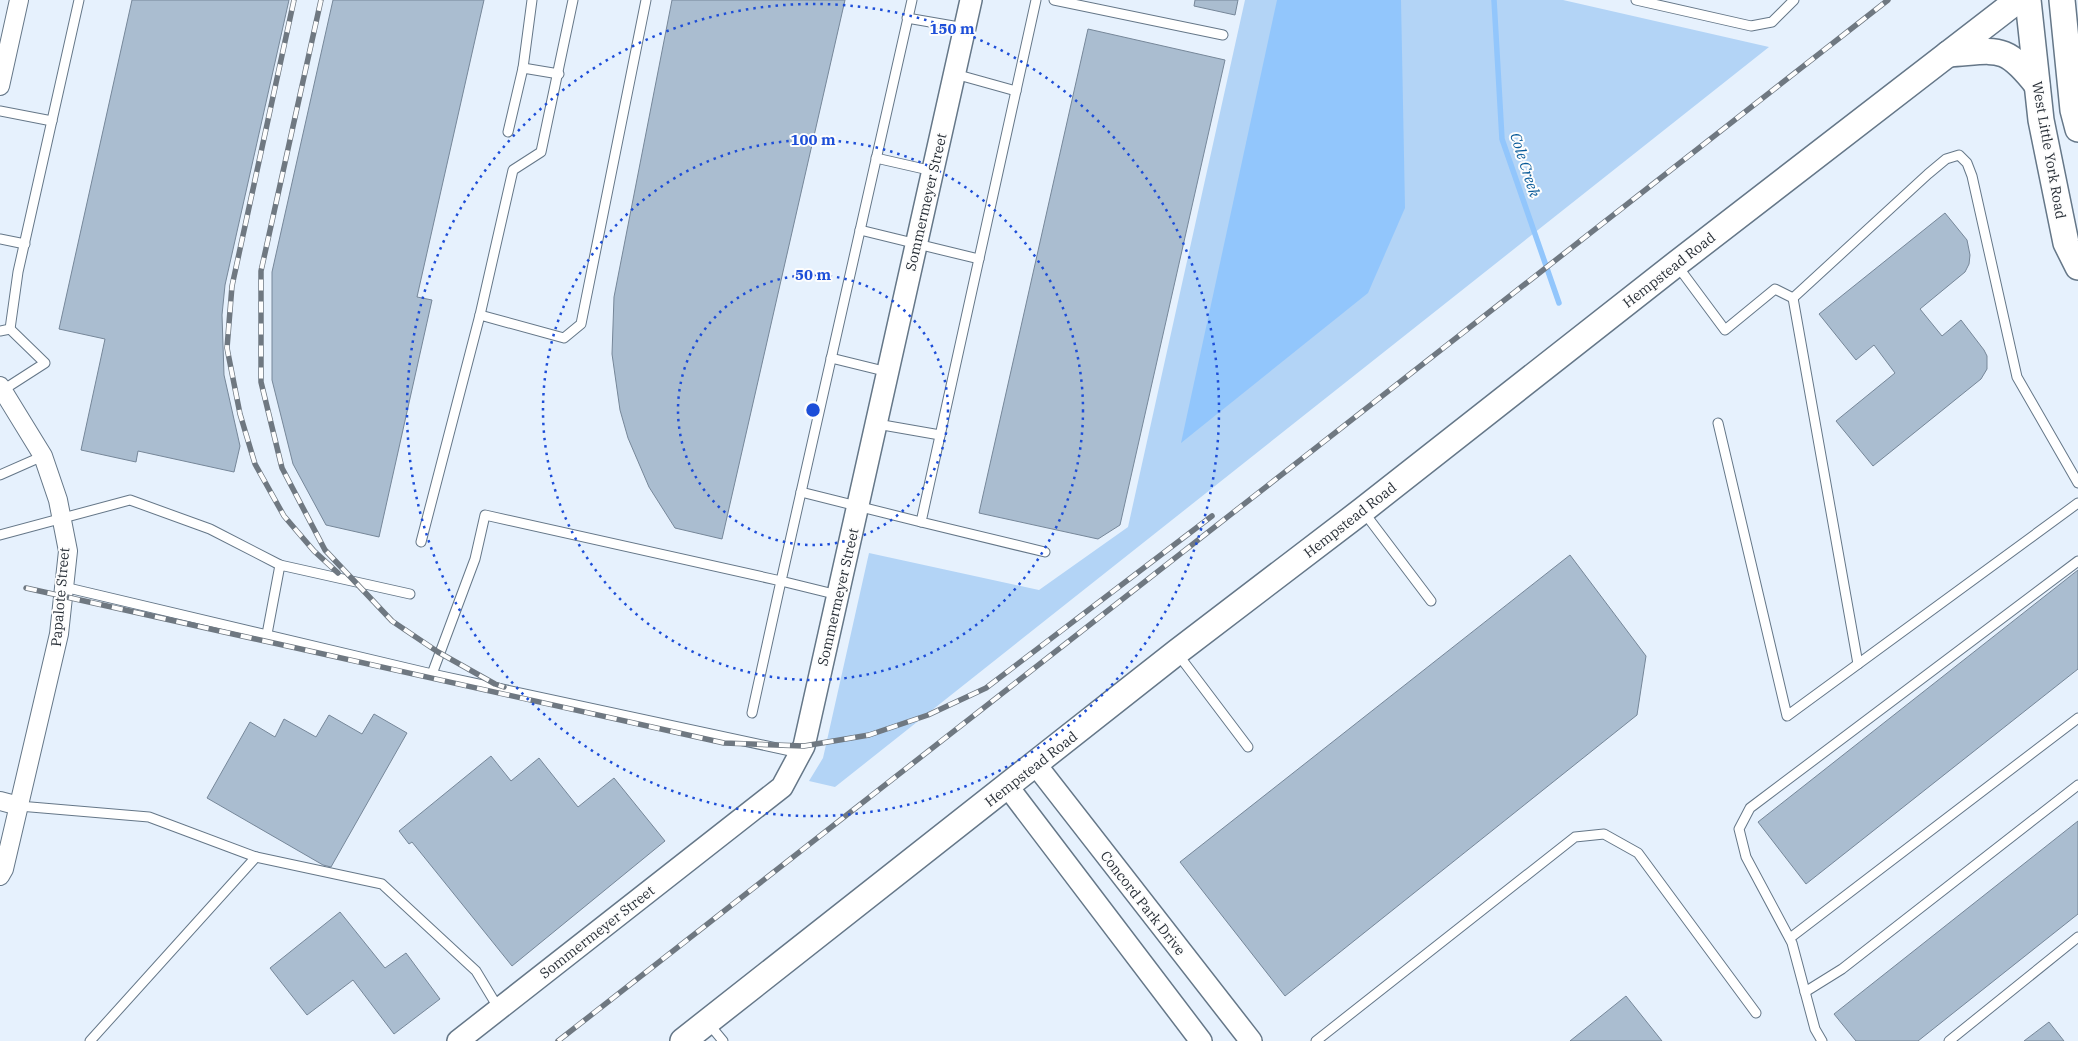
<svg xmlns="http://www.w3.org/2000/svg" width="2078" height="1041" viewBox="0 0 2078 1041" font-family="'IBM Plex Serif',serif">
<rect width="100%" height="100%" fill="#e6f1fd"/>
<polygon fill="#b3d4f6" points="1245,0 1563,0 1769,47 835,787 809,781 823,758 869,553 1039,590 1128,527"/>
<polygon fill="#92c6fc" points="1277,0 1401,0 1405,208 1368,293 1181,443"/>
<g fill="none" stroke-linecap="round" stroke-linejoin="round">
<polyline stroke="#92c6fc" stroke-width="5.5" points="1494,0 1502,139 1559,303"/>
</g>
<g fill="#aabdd0" stroke="#768799">
<polygon points="132,0 289,0 225,285 222,315 224,375 240,446 234,472 138,451 136,462 81,450 105,339 59,329"/>
<polygon points="333,0 484,0 417,297 432,300 379,537 326,525 293,464 272,380 272,272"/>
<polygon points="672,0 845,0 722,539 675,528 649,487 628,438 620,410 612,354 614,297"/>
<polygon points="1195,0 1238,0 1235,15 1194,6"/>
<polygon points="1088,29 1225,60 1120,525 1098,539 979,513"/>
<polygon points="1945,213 1967,240 1970,255 1969,264 1965,272 1920,309 1942,336 1961,320 1984,350 1987,356 1987,369 1981,379 1873,466 1836,421 1895,373 1874,345 1856,360 1819,314"/>
<polygon points="1570,555 1646,656 1637,715 1285,996 1180,862"/>
<polygon points="2078,570 2078,669 1806,884 1758,822"/>
<polygon points="374,714 407,733 331,867 323,865 207,798 250,722 275,737 284,719 316,737 329,715 362,734"/>
<polygon points="491,756 511,781 539,758 578,807 614,778 665,841 512,966 412,842 409,844 399,831"/>
<polygon points="2078,821 2078,914 1918,1041 1856,1041 1834,1014"/>
<polygon points="340,912 385,968 406,953 440,999 394,1034 353,980 307,1015 270,968"/>
<polygon points="1626,996 1662,1041 1570,1041"/>
<polygon points="2049,1022 2064,1041 2024,1041"/>
</g>
<g fill="none" stroke-linecap="round" stroke-linejoin="round">
<g stroke="#657788" stroke-width="11">
<g id="service">
<polyline points="1036,0 921,522 1045,552"/>
<polyline points="1054,0 1223,35"/>
<polyline points="1636,0 1751,26 1772,22 1794,0"/>
<polyline points="907,18 965,28"/>
<polyline points="523,68 532,0"/>
<polyline points="955,74 1016,91"/>
<polyline points="0,111 52,121"/>
<polyline points="508,132 523,68 559,74"/>
<polyline points="876,158 933,171"/>
<polyline points="860,230 979,259"/>
<polyline points="0,239 25,244"/>
<polyline points="1676,264 1725,330 1775,289 1793,298 1858,664"/>
<polyline points="1793,298 1928,174 1946,159 1959,155 1967,163 1972,176 2017,377 2078,483"/>
<polyline points="480,315 513,170 541,152 573,0"/>
<polyline points="0,331 10,329 18,272 79,0"/>
<polyline points="831,358 888,372"/>
<polyline points="3,390 45,363 10,329"/>
<polyline points="1718,423 1787,716 2078,503"/>
<polyline points="877,424 940,435"/>
<polyline points="0,475 43,456"/>
<polyline points="801,492 921,522"/>
<polyline points="1363,511 1431,601"/>
<polyline points="0,535 130,500 210,529 280,565"/>
<polyline points="421,542 480,315 564,338 581,324 646,0"/>
<polyline points="64,587 432,674 800,753"/>
<polyline points="838,595 781,581 912,0"/>
<polyline points="267,634 280,565 410,594"/>
<polyline points="1177,653 1248,747"/>
<polyline points="432,674 475,559 485,515 781,581 752,713"/>
<polyline points="19,806 149,817 256,857 382,884 476,971 499,1009"/>
<polyline points="1790,938 2078,718"/>
<polyline points="1805,992 1842,969 2078,785"/>
<polyline points="709,1024 723,1041"/>
<polyline points="90,1041 256,857"/>
<polyline points="1316,1041 1575,837 1604,834 1638,853 1756,1013"/>
<polyline points="1822,1041 1815,1029 1792,943 1746,857 1739,829 1750,808 2078,561"/>
<polyline points="1949,1041 2078,937"/>
</g>
</g>
<g stroke="#657788" stroke-width="20">
<g id="minor">
<polyline points="0,86 19,0"/>
<polyline points="0,386 43,456 58,500 68,551 59,634 4,869 0,876"/>
<polyline points="0,801 19,806"/>
</g>
</g>
<g stroke="#657788" stroke-width="24">
<g id="tertiary">
<polyline points="1036,765 1251,1041"/>
<polyline points="1008,787 1201,1041"/>
<polyline points="458,1041 782,787 804,746 971,0"/>
</g>
</g>
<g stroke="#657788" stroke-width="28">
<g id="secondary">
<polyline points="2028,0 2041,120 2066,243 2078,267"/>
<polyline points="2062,0 2073,110 2078,129"/>
<path d="M1948,54C1998,51 2004,43 2037,85"/>
<polyline points="683,1041 1177,652 1363,510 1676,264 2018,0"/>
</g>
</g>
<use href="#service" stroke="#fff" stroke-width="9"/>
<use href="#minor" stroke="#fff" stroke-width="18"/>
<use href="#tertiary" stroke="#fff" stroke-width="21"/>
<use href="#secondary" stroke="#fff" stroke-width="25"/>
<g stroke="#6f7881" stroke-width="5.5">
<g id="rail">
<polyline points="294,0 232,286 227,348 240,414 255,464 284,516 314,551 338,573"/>
<polyline points="321,0 261,271 261,382 282,468 325,550 392,621 438,652 495,684 504,687"/>
<polyline points="26,588 724,743 804,746 869,735 928,715 986,688 1212,516"/>
<polyline points="558,1041 1888,0"/>
</g>
</g>
<use href="#rail" stroke="#fdfdfd" stroke-width="4" stroke-dasharray="11" stroke-linecap="butt"/>
</g>
<g fill="none" stroke="#1d4ed8" stroke-width="2.5" stroke-dasharray="2.5 5">
<circle cx="813" cy="410" r="135"/>
<circle cx="813" cy="410" r="270"/>
<circle cx="813" cy="410" r="406"/>
</g>
<g text-anchor="middle" stroke-width="4" stroke-linejoin="round" paint-order="stroke">
<g font-size="14" fill="#282f37" stroke="#fdfdfd">
<text transform="translate(2049 150) rotate(80)" y="5">West Little York Road</text>
<text transform="translate(926 202) rotate(-77)" y="5">Sommermeyer Street</text>
<text transform="translate(1669 270) rotate(-38)" y="5">Hempstead Road</text>
<text transform="translate(1350 520) rotate(-38)" y="5">Hempstead Road</text>
<text transform="translate(60 597) rotate(-85)" y="5">Papalote Street</text>
<text transform="translate(838 597) rotate(-77)" y="5">Sommermeyer Street</text>
<text transform="translate(1031 769) rotate(-38)" y="5">Hempstead Road</text>
<text transform="translate(1143 903) rotate(52)" y="5">Concord Park Drive</text>
<text transform="translate(597 932) rotate(-38)" y="5">Sommermeyer Street</text>
</g>
<g font-size="15" font-style="italic" fill="#085a99" stroke="#fdfdfd">
<text transform="translate(1525 165) rotate(72)" y="5">Cole Creek</text>
</g>
</g>
<circle cx="813" cy="410" r="8" fill="#1d4ed8" stroke="#fdfdfd" stroke-width="2.5"/>
<g font-size="15" text-anchor="middle" font-weight="bold" fill="#1d4ed8" stroke="#fdfdfd" stroke-width="4" stroke-linejoin="round" paint-order="stroke">
<text x="952" y="34">150 m</text>
<text x="813" y="145">100 m</text>
<text x="813" y="280">50 m</text>
</g>
</svg>
